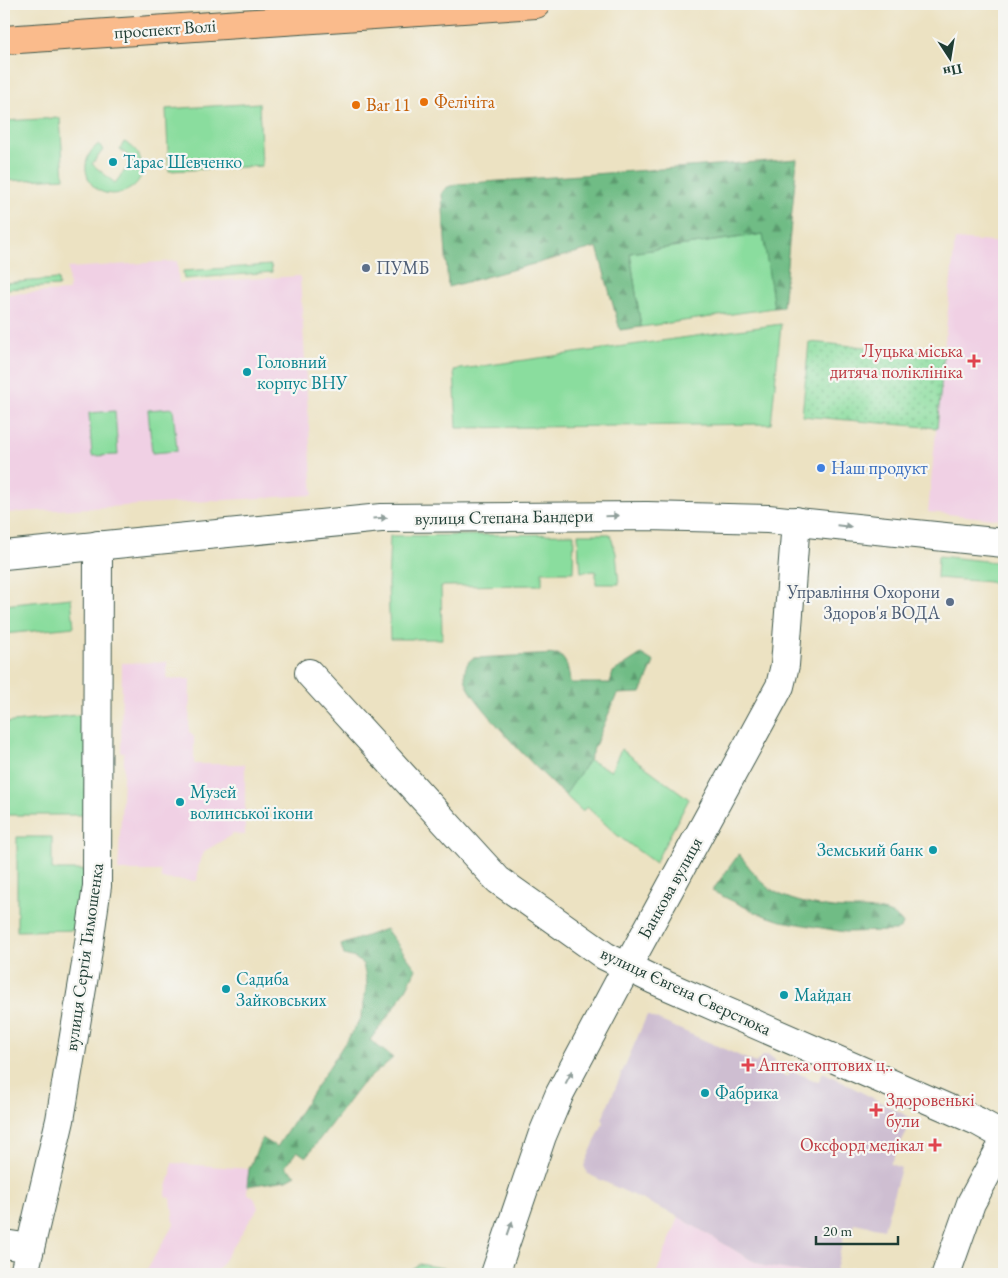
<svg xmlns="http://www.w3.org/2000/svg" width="1008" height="1278" viewBox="0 0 1008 1278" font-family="'EB Garamond',serif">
<defs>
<pattern id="forest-firs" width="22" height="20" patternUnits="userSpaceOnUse" patternTransform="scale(1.25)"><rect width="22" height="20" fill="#6fbc85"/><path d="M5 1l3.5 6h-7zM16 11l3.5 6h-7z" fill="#5b9a6e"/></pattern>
<pattern id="garden-dots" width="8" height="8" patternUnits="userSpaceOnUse" patternTransform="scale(1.25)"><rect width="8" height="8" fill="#8add9e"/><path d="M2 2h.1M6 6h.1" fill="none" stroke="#70b482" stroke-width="1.8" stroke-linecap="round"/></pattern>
</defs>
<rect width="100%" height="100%" fill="#f6f6f2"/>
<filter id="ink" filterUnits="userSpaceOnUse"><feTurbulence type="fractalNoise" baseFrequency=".02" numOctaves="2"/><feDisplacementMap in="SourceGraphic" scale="10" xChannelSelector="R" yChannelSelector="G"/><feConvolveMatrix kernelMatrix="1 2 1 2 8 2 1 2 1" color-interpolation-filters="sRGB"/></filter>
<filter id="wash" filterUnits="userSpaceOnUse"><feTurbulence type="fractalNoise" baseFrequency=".0096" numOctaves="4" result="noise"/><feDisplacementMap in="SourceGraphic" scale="20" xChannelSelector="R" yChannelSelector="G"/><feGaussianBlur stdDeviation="1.12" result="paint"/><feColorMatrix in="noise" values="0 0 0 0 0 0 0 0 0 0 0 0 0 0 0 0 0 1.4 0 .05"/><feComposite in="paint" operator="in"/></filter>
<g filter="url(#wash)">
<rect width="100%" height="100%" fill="#ece2c2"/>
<g fill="#f0d0e4">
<polygon points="955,239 1004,243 1004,520 928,512"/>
<polygon points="177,261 179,283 300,276 313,495 4,513 4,294 69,291 68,268"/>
<polygon points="167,662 167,679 190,679 189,732 194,737 194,764 245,764 245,835 233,834 205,851 199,863 197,881 161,879 161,871 118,871 124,760 124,752 121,752 122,663"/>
<polygon points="172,1163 249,1169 247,1193 254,1197 258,1208 215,1274 144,1274 174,1224 171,1198 165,1197 167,1187 171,1174"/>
<polygon points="679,1217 751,1260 764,1266 813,1274 656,1274"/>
</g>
<polygon fill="#cebed1" points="647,1015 756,1063 762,1056 769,1055 775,1060 775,1071 788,1077 791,1070 818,1082 823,1072 913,1119 890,1164 901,1168 884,1229 854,1223 851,1237 844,1235 835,1274 813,1274 764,1266 751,1260 679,1217 588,1174 584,1166 604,1121 602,1119"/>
<g fill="#8add9e" stroke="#548d69">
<polygon points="259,103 262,166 169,171 166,109"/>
<polygon points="60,118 64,178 4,181 4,121"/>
<path d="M124,142C131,145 137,150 140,158C154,194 92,211 86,170C85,159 91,149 99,144L103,150L92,164L115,183L133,160L120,149Z"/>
<polygon points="764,234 774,308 641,327 630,253"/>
<polygon points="271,265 272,272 184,279 183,271"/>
<polygon points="58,279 59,286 4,289 4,283"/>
<polygon points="781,324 771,424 457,428 454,370"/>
<polygon points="173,408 177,451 152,453 148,410"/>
<polygon points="115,411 118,455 92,456 89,413"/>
<polygon points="574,534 573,572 542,572 542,585 441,586 442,639 390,639 388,584 390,536"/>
<polygon points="610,534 616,553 619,584 596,584 596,571 581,572 580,559 579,559 578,534"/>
<polygon points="938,556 1004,563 1004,583 937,578"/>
<polygon points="71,598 74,627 4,634 4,605"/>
<polygon points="87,714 89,815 4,815 4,723"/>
<polygon points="621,749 689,799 655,863 617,835 587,807 582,811 565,795 589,760 611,771"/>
<polygon points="17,837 52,837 52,870 91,870 87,930 17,931"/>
<polygon points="419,1264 466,1272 470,1274 404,1274"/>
</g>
<g fill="url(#forest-firs)" stroke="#477c5c">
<path d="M797,159L783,307L774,308L763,234L630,253L641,327L620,330L597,247L448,287L442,193C445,186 452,186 458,184Z"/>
<path d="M558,654C568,661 569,672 570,683H610L613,672L641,654L654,662L641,693L617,694L589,760L565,795C537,769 511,743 488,714C482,707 476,700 471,692C464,682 461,666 473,658Z"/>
<path d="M739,854C750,868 762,886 779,894C795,902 816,906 834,908C853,911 892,904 903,924L901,928L895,931L845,932L781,921L757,913L712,891Z"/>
<path d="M386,929L416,969C405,995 387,1018 370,1040L393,1058L361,1085L306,1157L297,1151L285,1167L296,1175L287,1180L247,1186L249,1169L262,1138L277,1147L361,1018L367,983L363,964L355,958L344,955L341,945Z"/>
</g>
<polygon fill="url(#garden-dots)" stroke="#548d69" points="809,342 944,354 937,428 802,416"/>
</g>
<g filter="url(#ink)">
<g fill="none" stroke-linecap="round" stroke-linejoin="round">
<g stroke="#3e5649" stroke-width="30">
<g id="minor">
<polyline points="309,673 498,880 605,956 654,980 977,1121 1004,1136"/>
<polyline points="4,1244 30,1248"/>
<polyline points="24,1274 60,1120 86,964 97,886 98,545"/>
<polyline points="495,1274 542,1136 560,1093 627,967 780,686 785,665 796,521"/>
</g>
</g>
<g stroke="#3e5649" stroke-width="30">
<g id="tertiary">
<polyline points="4,555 381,518 647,516 768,519 1004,543"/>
<polyline points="946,1274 971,1203 1004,1142"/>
</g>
</g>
<g stroke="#3e5649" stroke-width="30">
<polyline id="primary" points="4,40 536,4"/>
</g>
<use href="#minor" stroke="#fff" stroke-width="28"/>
<use href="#tertiary" stroke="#fff" stroke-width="28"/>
<use href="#primary" stroke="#fabb8c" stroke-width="28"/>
</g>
<defs><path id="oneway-solid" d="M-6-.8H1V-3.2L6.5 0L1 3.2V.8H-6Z" transform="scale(1.25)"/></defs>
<g fill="#8f9e9a">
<use href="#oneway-solid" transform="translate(612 516) rotate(-1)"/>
<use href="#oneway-solid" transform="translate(380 518) rotate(-3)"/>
<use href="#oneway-solid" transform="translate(844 526) rotate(6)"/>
<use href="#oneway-solid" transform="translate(569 1077) rotate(-62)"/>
<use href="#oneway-solid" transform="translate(510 1228) rotate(-71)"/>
</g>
</g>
<g fill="#e8710a" stroke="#f6f6f2" stroke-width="2">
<circle cx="424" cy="102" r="5"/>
<circle cx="356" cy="105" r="5"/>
</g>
<g fill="#0f9aa8" stroke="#f6f6f2" stroke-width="2">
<circle cx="113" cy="162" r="5"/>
<circle cx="247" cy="372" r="5"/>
<circle cx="180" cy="802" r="5"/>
<circle cx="933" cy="850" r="5"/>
<circle cx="226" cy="989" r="5"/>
<circle cx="784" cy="995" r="5"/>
<circle cx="705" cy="1093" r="5"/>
</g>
<g fill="#5c6f8a" stroke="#f6f6f2" stroke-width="2">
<circle cx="366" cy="268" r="5"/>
<circle cx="950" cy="602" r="5"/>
</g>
<g fill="#e0444e" stroke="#f6f6f2" stroke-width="2">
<path d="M971.5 353.5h5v5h5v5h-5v5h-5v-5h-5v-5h5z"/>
<path d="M745.5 1057.5h5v5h5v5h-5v5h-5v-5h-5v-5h5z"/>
<path d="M873.5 1102.5h5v5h5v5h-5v5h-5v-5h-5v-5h5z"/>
<path d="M932.5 1137.5h5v5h5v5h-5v5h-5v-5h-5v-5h5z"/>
</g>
<circle fill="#3f7fe0" stroke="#f6f6f2" stroke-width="2" cx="821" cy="468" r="5"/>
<g text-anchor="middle" stroke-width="4.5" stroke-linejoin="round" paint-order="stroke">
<g font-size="18" fill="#1f3d34" stroke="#f6f6f2">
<text transform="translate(165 29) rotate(-4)" y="6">проспект Волі</text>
<text transform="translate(504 517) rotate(-1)" y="6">вулиця Степана Бандери</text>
<text transform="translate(670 888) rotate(-61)" y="6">Банкова вулиця</text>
<text transform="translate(84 957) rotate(-82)" y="6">вулиця Сергія Тимошенка</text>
<text transform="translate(686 991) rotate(25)" y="6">вулиця Євгена Сверстюка</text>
</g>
<g font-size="18" fill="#c56008" stroke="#f6f6f2" text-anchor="start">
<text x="434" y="108">Фелічіта</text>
<text x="366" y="111">Bar 11</text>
</g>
<g font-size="18" fill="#0d838f" stroke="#f6f6f2" text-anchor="start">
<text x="123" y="168">Тарас Шевченко</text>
<text x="257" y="368">Головний<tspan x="257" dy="21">корпус ВНУ</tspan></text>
<text x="190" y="798">Музей<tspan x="190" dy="21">волинської ікони</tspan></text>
<text x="923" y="856" text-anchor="end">Земський банк</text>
<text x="236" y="985">Садиба<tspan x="236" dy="21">Зайковських</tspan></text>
<text x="794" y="1001">Майдан</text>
<text x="715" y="1099">Фабрика</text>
</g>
<g font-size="18" fill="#4e5e75" stroke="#f6f6f2" text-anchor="start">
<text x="376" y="274">ПУМБ</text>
<text x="940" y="598" text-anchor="end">Управління Охорони<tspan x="940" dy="21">Здоров'я ВОДА</tspan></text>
</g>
<g font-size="18" fill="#be3a42" stroke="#f6f6f2" text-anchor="end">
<text x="963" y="357">Луцька міська<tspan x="963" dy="21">дитяча поліклініка</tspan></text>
<text x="758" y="1071" text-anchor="start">Аптека оптових ц‥</text>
<text x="886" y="1106" text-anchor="start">Здоровенькі<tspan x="886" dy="21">були</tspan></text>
<text x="924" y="1151">Оксфорд медікал</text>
</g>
<g font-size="18" fill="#366cbe" stroke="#f6f6f2" text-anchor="start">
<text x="831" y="474">Наш продукт</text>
</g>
</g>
<rect width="1008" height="1278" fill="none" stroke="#f6f6f2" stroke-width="20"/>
<g transform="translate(950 58) rotate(168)" stroke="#f6f6f2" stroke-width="4" paint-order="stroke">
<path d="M0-4L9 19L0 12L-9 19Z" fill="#1f3d34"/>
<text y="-8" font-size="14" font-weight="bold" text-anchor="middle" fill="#1f3d34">Пн</text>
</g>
<path d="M816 1236v8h82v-8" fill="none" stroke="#1f3d34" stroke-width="2.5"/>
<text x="823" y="1236" font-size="15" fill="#1f3d34" stroke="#f6f6f2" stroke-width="4" paint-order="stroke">20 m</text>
</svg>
